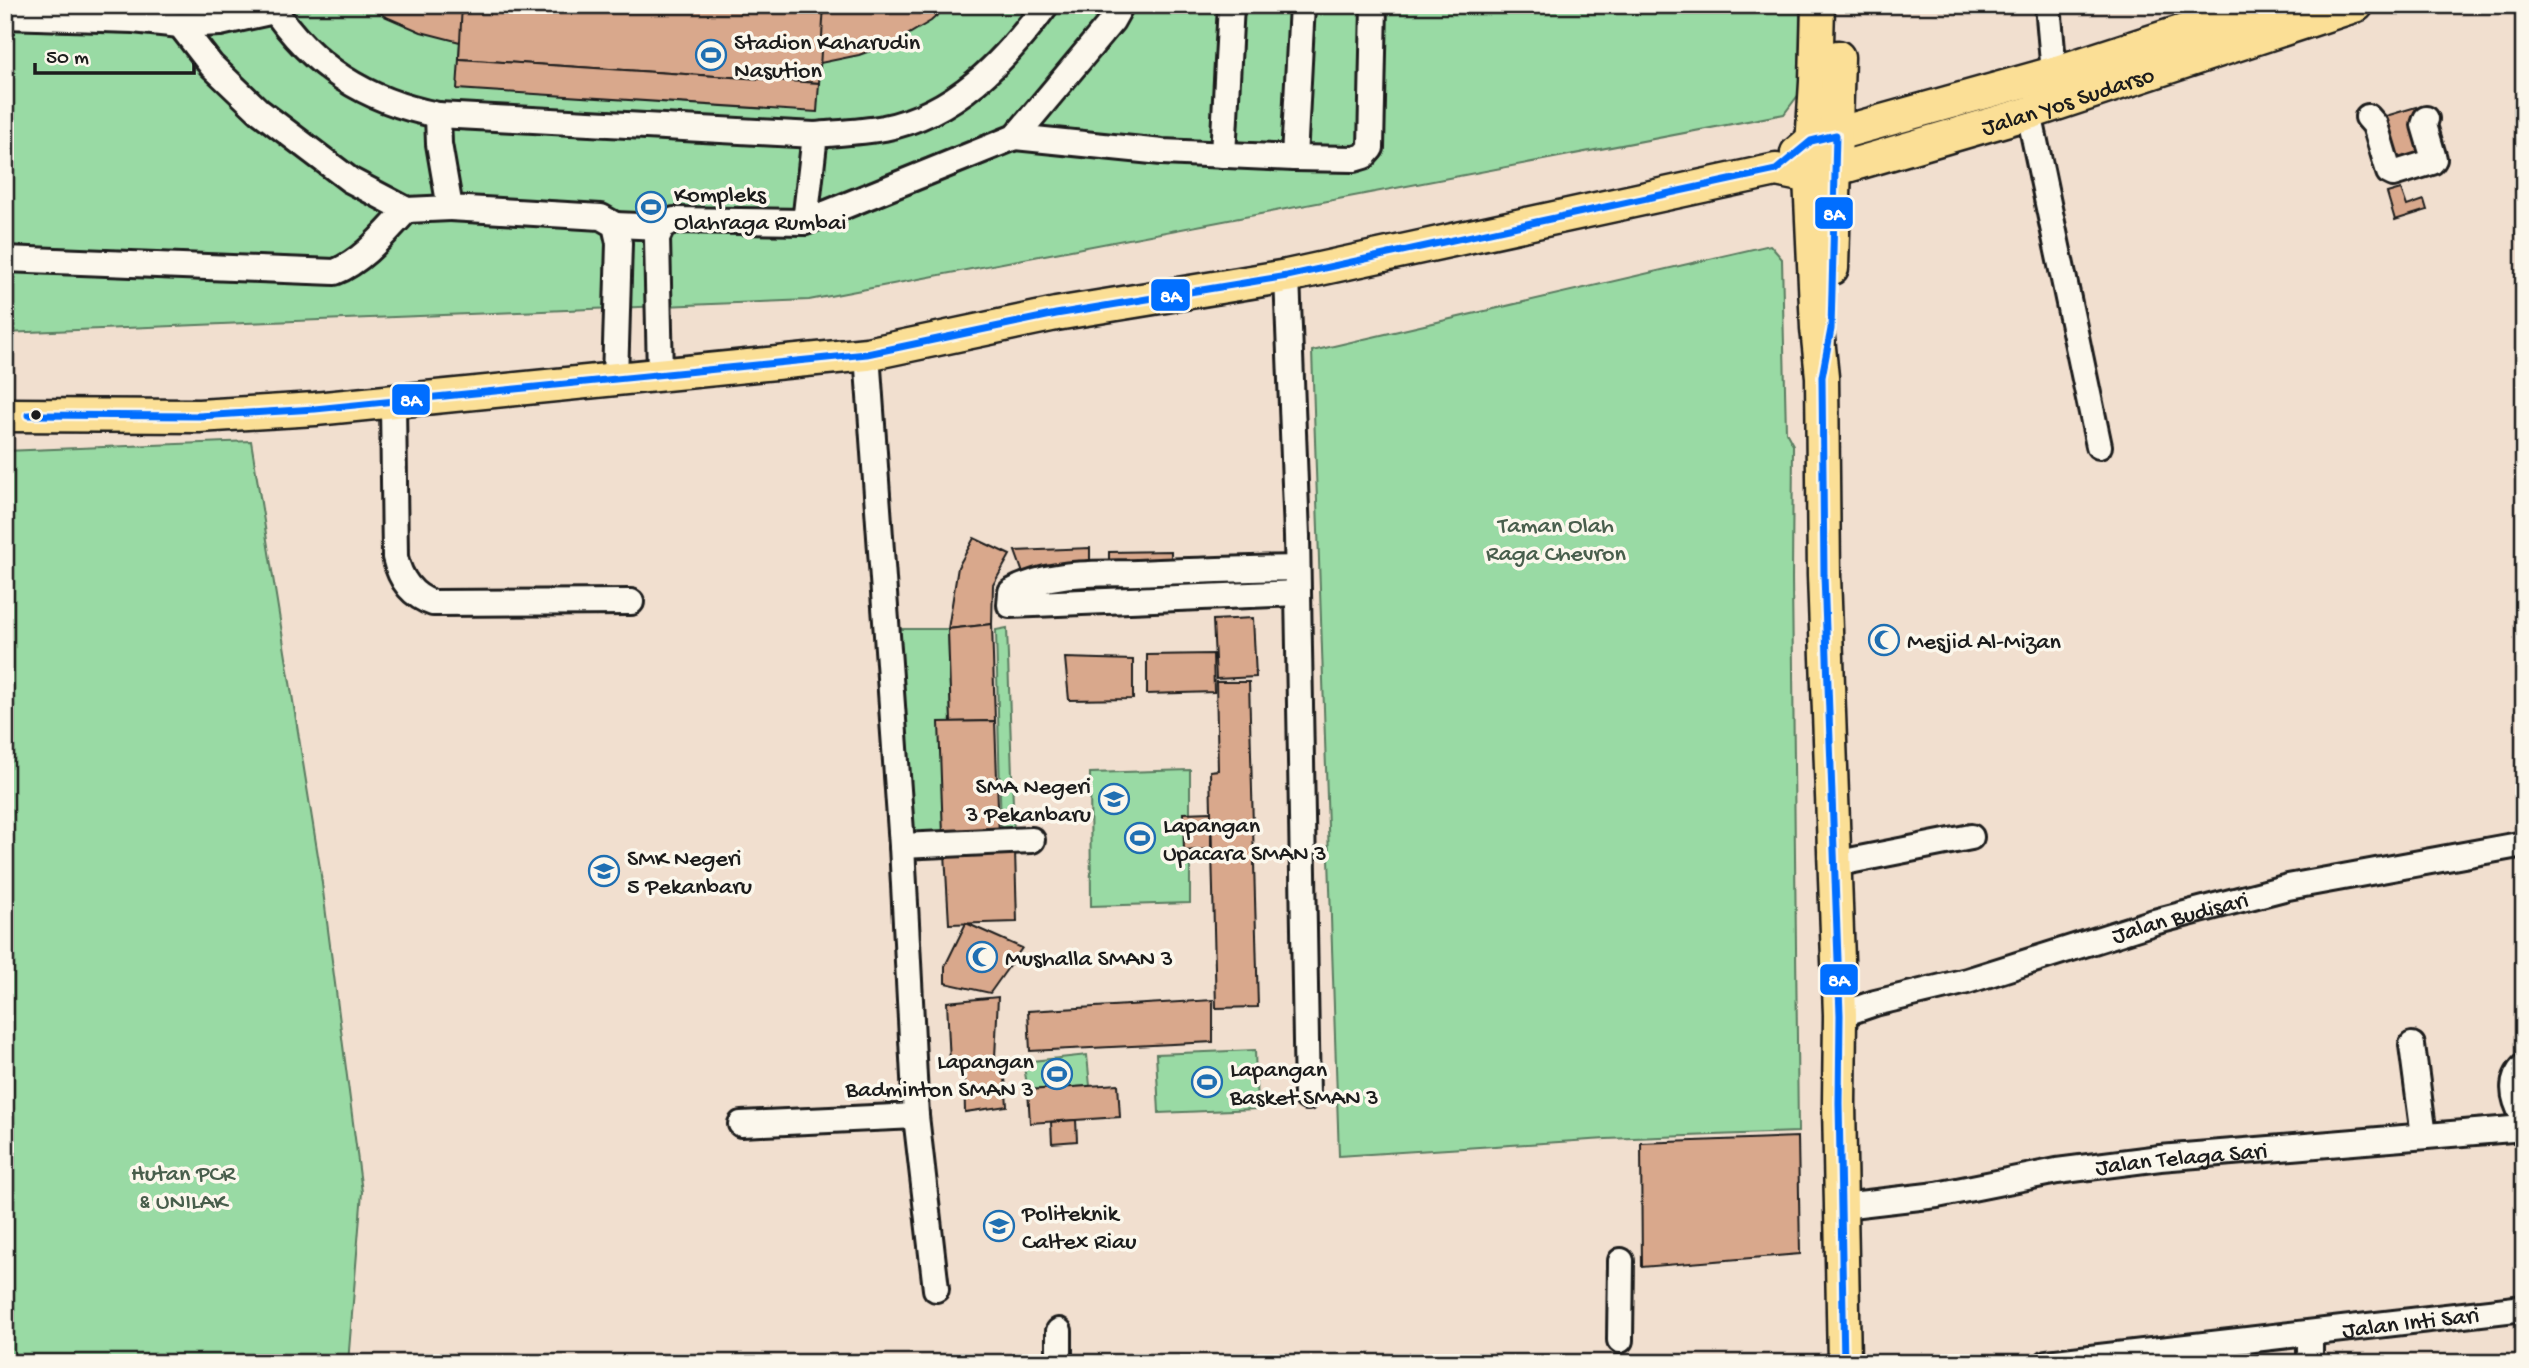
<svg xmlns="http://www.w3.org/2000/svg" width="2529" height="1368" viewBox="0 0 2529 1368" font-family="'Gochi Hand',sans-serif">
<rect width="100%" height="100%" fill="#f1dfcf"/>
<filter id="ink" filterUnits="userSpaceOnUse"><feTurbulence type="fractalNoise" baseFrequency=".0143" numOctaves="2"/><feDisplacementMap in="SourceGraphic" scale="14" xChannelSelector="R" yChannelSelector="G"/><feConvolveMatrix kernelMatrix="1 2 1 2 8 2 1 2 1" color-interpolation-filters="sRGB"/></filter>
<g filter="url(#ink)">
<g fill="#99daa4" stroke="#5a7b60" stroke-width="2">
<polygon points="5,5 1800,5 1799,94 1784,114 809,300 5,333"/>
<polygon points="1770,245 1782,259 1786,432 1793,445 1792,578 1798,1132 1606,1139 1339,1156 1312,351"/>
<polygon points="251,441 320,868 362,1192 348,1363 5,1363 5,451"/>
<polygon points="1007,628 1014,834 1001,834 996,630"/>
<polygon points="898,629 948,629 951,722 943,835 913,835"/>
<polygon points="1190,770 1190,903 1091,906 1090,773"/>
<polygon points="1255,1050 1257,1109 1159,1113 1156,1054"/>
<polygon points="1087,1055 1090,1086 1028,1090 1023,1062"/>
</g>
<g fill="#d9a88c" stroke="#1c1c1c" stroke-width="2">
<polygon points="373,5 949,5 931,21 897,41 859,55 820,63 819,83 459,59 460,42 421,32 384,16"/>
<polygon points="462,5 824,5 819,83 459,59"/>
<polygon points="459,59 819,83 817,112 457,89"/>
<polygon points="2416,107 2431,159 2392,171 2376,119"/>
<polygon points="2401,189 2407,206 2424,200 2427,210 2395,220 2387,193"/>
<polygon points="974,538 1010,555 993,585 992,624 948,629 958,567"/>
<polygon points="1090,548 1090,573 1024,576 1015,551"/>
<polygon points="1171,551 1171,567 1109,568 1109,552"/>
<polygon points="1253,618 1256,677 1216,679 1213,620"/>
<polygon points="992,624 995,721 951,722 948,629"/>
<polygon points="1213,654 1214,692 1147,694 1147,655"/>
<polygon points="1065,658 1133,660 1133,699 1069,700"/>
<polygon points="1216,682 1249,682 1258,1007 1216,1008 1210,771 1218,770"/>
<polygon points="995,721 999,836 943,835 939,722"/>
<polygon points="1211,812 1211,849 1184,851 1183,813"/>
<polygon points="1015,851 1017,922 949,924 945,853"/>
<polygon points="966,923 1022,948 990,993 945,983 945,966"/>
<polygon points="998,997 995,1057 950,1063 947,1002"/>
<polygon points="1213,1000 1213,1042 1030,1051 1028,1011"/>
<polygon points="1004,1063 1007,1106 965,1112 964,1071"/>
<polygon points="1118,1084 1120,1117 1030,1123 1028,1090"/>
<polygon points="1076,1120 1077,1141 1052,1143 1051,1122"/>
<polygon points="1798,1137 1800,1254 1642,1267 1641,1143"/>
</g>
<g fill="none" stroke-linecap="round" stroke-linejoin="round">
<g stroke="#1c1c1c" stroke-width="30">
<g id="minor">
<path d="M271,5C312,67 366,101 438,115L439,144L450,208L601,217L615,225L619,243L615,379"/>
<polyline points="2048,5 2054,73"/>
<polyline points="5,16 133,20 180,25 220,23 274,11"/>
<polyline points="180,25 211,65 259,111 350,180 407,210 450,208"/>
<polyline points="2029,113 2099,446"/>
<polyline points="438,115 815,135"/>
<polyline points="2368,117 2375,125 2389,172 2393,174 2432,162 2434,159 2424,125 2426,119"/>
<polyline points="1015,137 1162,152 1294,158 1354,159 1364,156 1371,148 1374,5"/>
<polyline points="1223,155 1231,5"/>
<polyline points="1294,158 1302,5"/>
<polyline points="805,222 1015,137 1112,21 1121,5"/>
<polyline points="615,225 662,227"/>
<path d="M5,259L335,272C364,260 385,233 407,210"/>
<polyline points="1287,276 1297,536 1307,1097"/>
<polyline points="867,354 902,846 916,1116 936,1289"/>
<path d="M660,374L657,238L662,227L674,220L805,222L815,135C837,133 861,132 884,128C955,114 1005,61 1046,5"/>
<path d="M393,403L395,557C400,579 412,596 433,603L631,602"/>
<path d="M1297,568C1244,569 1190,571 1137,573C1096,574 1047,571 1011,592L1010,605L1298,593"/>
<polyline points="902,846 1032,840"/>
<polyline points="1834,864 1971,837"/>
<path id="s1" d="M1840,1015L1875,1003L1967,981L2154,922L2288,887L2524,844"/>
<polyline points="2412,1045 2424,1136"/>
<path d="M2524,1066C2508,1082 2514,1101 2524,1118"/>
<polyline points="741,1124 916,1116"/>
<path id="s2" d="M1842,1206L1937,1195L2057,1171L2160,1158L2524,1128"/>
<polyline points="1059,1331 1059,1363"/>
<polyline points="2310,1334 2310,1363"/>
<polyline points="1620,1340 1621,1261"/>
<path id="s3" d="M2047,1363L2524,1308"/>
</g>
</g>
<g stroke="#1c1c1c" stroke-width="37">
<g id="major">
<polyline points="1818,5 1816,82 1810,177 1817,328 1822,377 1824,575 1840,1015 1839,1103 1844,1363"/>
<polyline points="1797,153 1811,141 2054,73 2264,5"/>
<polyline points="1832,268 1838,57"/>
<path id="s4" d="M5,415L199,416L315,409L867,354L1056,314L1287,276L1776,170L1810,177L2029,113L2357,5"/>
</g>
</g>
<use href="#minor" stroke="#fbf7ec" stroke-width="24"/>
<use href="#major" stroke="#fbdf96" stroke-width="32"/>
<g stroke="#fbf7ec" stroke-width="12">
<polyline id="bus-1" points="28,415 199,416 315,409 867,354 1056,314 1287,276 1776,170 1811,141 1836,135 1831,329 1822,377 1824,575 1840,1015 1839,1103 1844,1363"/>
</g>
<use href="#bus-1" stroke="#006eff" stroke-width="7"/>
</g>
</g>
<defs>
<g id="stadium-ring" transform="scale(1.575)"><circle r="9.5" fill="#fbf7ec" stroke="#1f6fb2" stroke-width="1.5"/><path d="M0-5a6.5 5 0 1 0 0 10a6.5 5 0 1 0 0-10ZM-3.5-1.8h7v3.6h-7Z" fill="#1f6fb2"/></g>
<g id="mosque-ring" transform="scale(1.575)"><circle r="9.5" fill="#fbf7ec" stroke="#1f6fb2" stroke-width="1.5"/><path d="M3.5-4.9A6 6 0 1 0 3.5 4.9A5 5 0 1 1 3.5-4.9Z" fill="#1f6fb2"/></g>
<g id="school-ring" transform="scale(1.575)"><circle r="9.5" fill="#fbf7ec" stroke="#1f6fb2" stroke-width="1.5"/><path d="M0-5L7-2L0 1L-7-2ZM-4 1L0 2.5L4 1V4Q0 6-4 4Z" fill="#1f6fb2"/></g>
<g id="university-ring" transform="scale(1.575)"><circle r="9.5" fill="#fbf7ec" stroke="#1f6fb2" stroke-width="1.5"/><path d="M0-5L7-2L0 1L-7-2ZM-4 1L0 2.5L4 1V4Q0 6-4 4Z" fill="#1f6fb2"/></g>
</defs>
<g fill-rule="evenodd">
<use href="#stadium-ring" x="711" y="55"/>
<use href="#stadium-ring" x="651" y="207"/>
<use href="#mosque-ring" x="1884" y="640"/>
<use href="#school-ring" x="1114" y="799"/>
<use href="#stadium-ring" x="1140" y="838"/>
<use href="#school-ring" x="604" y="871"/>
<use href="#mosque-ring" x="982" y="957"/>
<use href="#stadium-ring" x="1057" y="1074"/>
<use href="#stadium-ring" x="1207" y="1082"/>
<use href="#university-ring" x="999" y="1226"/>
</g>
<circle fill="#1c1c1c" stroke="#fbf7ec" stroke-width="2.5" cx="36" cy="415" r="6"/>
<g text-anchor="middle" stroke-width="7" stroke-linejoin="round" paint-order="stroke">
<g font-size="24" fill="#1c1c1c" stroke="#fbf7ec" text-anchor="start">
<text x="734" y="49">Stadion Kaharudin<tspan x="734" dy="28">Nasution</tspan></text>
<text x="674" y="201">Kompleks<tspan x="674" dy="28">Olahraga Rumbai</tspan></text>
<text x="1907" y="648">Mesjid Al-Mizan</text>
<text x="1091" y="793" text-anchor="end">SMA Negeri<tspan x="1091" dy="28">3 Pekanbaru</tspan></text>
<text x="1163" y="832">Lapangan<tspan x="1163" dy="28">Upacara SMAN 3</tspan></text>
<text x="627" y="865">SMK Negeri<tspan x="627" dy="28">5 Pekanbaru</tspan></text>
<text x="1005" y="965">Mushalla SMAN 3</text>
<text x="1034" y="1068" text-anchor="end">Lapangan<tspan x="1034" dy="28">Badminton SMAN 3</tspan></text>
<text x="1230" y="1076">Lapangan<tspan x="1230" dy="28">Basket SMAN 3</tspan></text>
<text x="1022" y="1220">Politeknik<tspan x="1022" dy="28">Caltex Riau</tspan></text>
</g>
<g font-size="24" fill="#1c1c1c" stroke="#fbf7ec">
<text dy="8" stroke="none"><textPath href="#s4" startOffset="2096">Jalan Yos Sudarso</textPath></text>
<text dy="8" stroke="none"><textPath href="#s1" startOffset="354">Jalan Budisari</textPath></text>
<text dy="8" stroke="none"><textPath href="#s2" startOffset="343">Jalan Telaga Sari</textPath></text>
<text dy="8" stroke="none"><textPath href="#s3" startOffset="366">Jalan Inti Sari</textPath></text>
</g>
<g font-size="24" fill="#485e4c" stroke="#fbf7ec">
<text x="1556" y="532">Taman Olah<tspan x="1556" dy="28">Raga Chevron</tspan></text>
<text x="183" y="1180">Hutan PCR<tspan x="183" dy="28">&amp; UNILAK</tspan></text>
</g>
</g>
<g stroke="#fbf7ec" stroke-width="2.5">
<rect x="1814" y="196" width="40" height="34" rx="7" fill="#006eff"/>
<rect x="1150" y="278" width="41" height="34" rx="7" fill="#006eff"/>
<rect x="391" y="383" width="40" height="33" rx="7" fill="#006eff"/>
<rect x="1819" y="963" width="40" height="33" rx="7" fill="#006eff"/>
</g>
<g font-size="19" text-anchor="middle" font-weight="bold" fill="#fff">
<text x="1834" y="220">8A</text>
<text x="1171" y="302">8A</text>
<text x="411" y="406">8A</text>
<text x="1839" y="986">8A</text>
</g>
<rect width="2529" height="1368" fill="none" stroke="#fbf7ec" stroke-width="28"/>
<rect x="14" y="14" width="2501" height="1340" fill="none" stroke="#1c1c1c" stroke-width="2.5" filter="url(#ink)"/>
<path d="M35 63v10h159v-10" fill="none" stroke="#1c1c1c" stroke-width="3.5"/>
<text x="46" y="63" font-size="21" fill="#1c1c1c" stroke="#fbf7ec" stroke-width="5" paint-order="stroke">50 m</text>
</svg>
